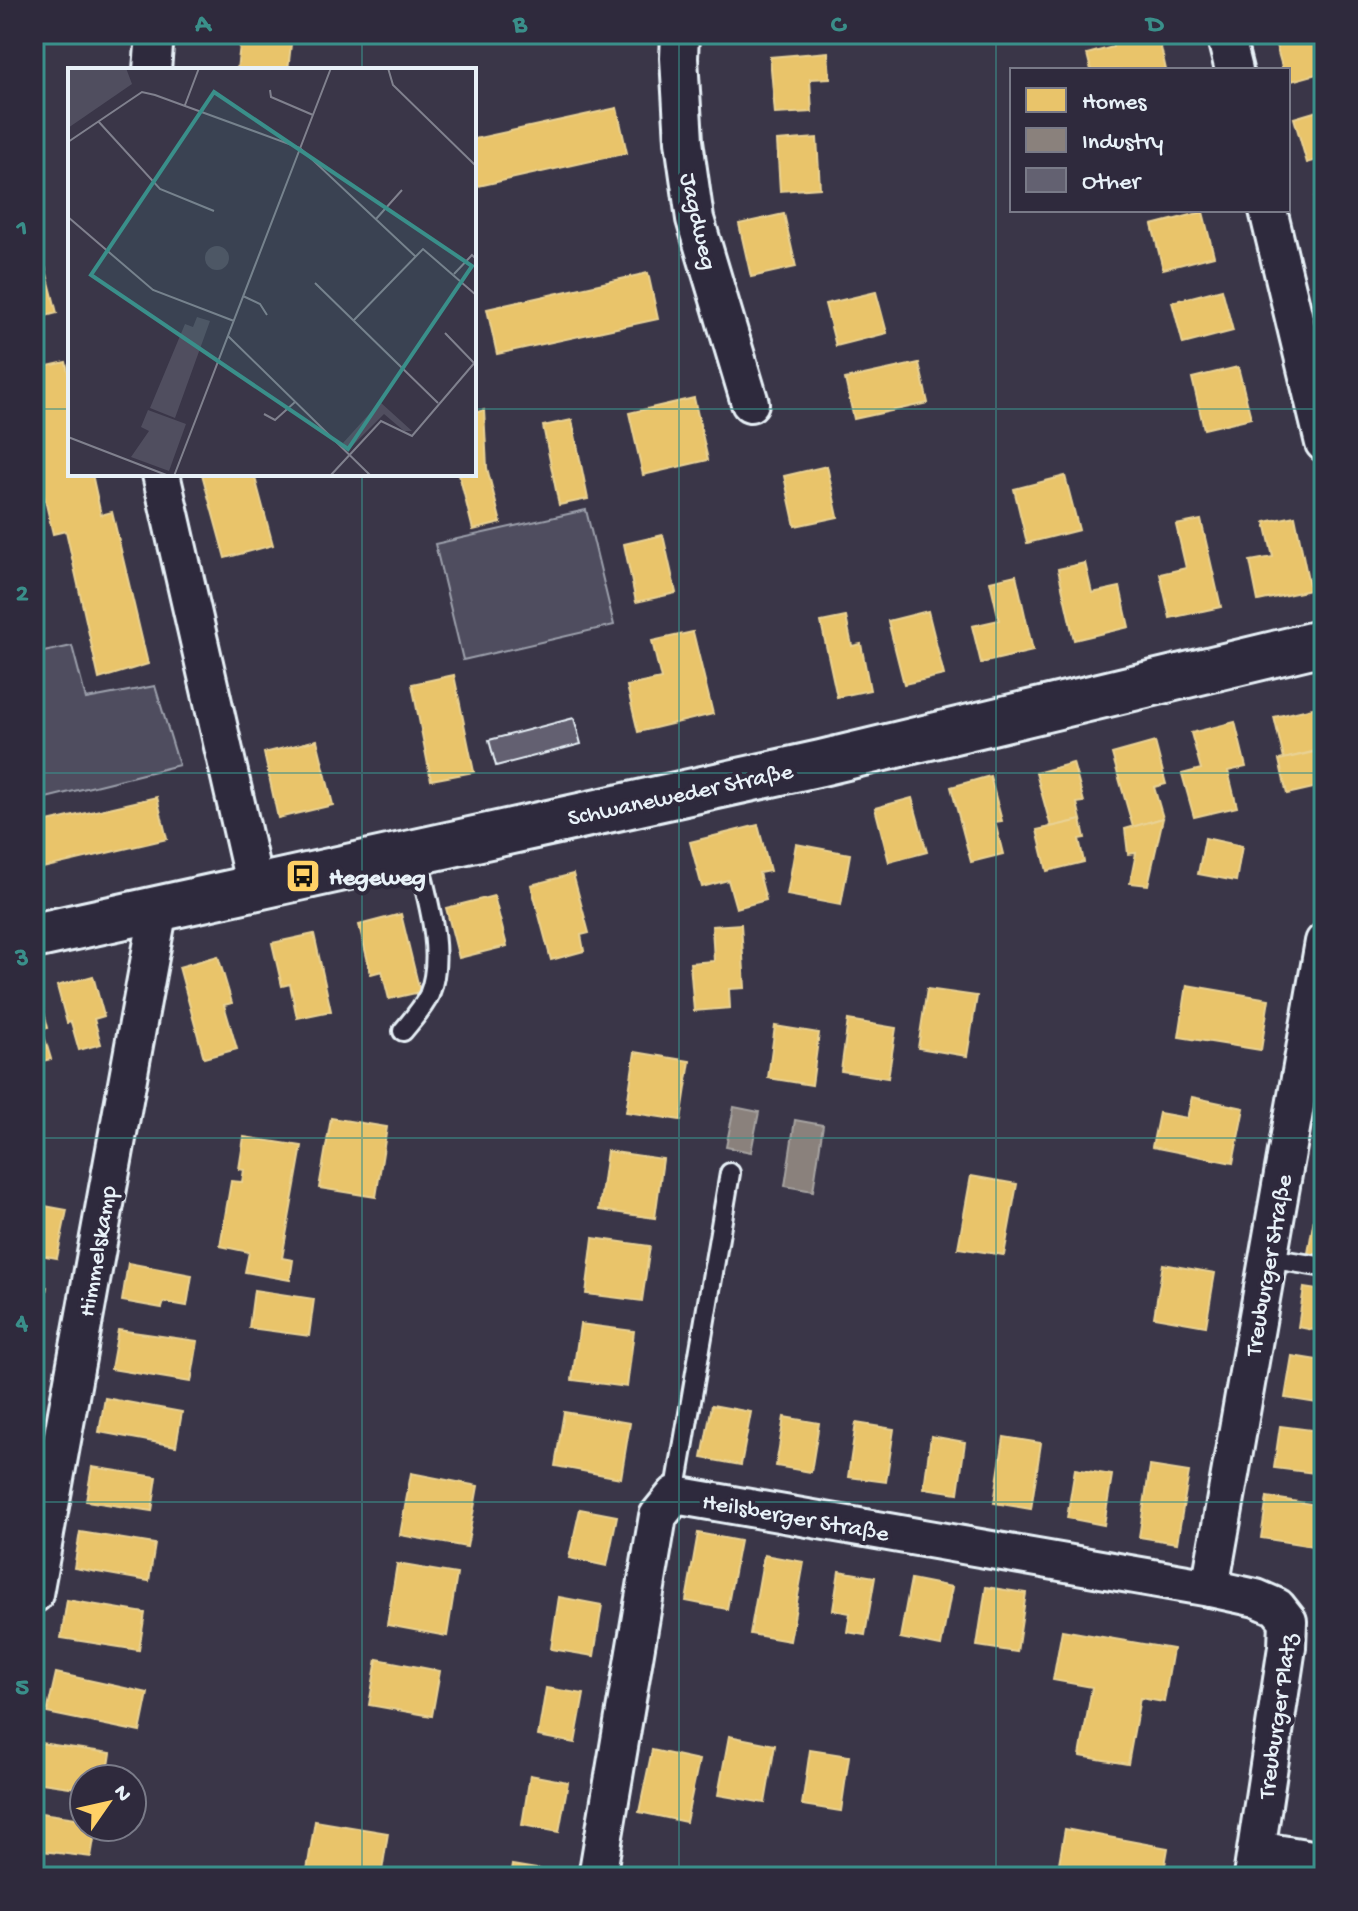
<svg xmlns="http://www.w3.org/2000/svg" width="1358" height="1911" viewBox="0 0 1358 1911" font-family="'Gochi Hand',sans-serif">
<rect width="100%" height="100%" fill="#3a3648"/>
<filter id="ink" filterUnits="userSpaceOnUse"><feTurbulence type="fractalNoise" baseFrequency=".0125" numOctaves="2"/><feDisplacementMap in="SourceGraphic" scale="16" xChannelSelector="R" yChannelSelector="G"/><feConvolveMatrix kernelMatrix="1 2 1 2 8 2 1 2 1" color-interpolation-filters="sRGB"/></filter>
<g filter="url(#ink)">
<g fill="#504e5f" stroke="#9ca0ac" stroke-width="2">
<polygon points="586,510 614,625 463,660 435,544"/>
<polygon points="72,646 86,699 155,686 179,765 34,801 34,654"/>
<polygon points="34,1867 104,1877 34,1877"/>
</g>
<g fill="#e9c46a" stroke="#e9d295" stroke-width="2">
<polygon points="1149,34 1158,34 1166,70 1091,70 1087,54 1113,47 1112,43"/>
<polygon points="1305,34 1324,34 1324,72 1288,82 1288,70 1283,70 1275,42"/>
<polygon points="241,37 291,44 288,70 237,70"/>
<polygon points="828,52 830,78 810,79 812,112 775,114 770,57"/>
<polygon points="617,108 627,153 474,187 474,139"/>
<polygon points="1324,109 1324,158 1307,163 1294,118"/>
<polygon points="817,138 820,188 780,191 777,141"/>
<polygon points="1324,195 1324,232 1323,232 1315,197"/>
<polygon points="1203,212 1214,256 1163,269 1152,225"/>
<polygon points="784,214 796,267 751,277 739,224"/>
<polygon points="34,223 57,313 34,319"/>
<polygon points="648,273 658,319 497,354 487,309"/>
<polygon points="1222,289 1233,331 1183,344 1172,302"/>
<polygon points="876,292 887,333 836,346 825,304"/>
<polygon points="66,362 70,380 70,474 92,474 101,515 112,512 148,664 99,679 66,531 53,534 34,452 34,369"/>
<polygon points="919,363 928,403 854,419 845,379"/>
<polygon points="1238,367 1251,418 1204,429 1192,378"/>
<polygon points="694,398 708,460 643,475 629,413"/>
<polygon points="484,410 487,468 501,523 473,530 459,474 474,474 474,413"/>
<polygon points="572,420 588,499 559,505 543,426"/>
<polygon points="827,466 838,517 795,526 784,476"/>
<polygon points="202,474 254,474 273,545 225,558"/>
<polygon points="1065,476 1079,530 1027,543 1014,489"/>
<polygon points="1295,516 1310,590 1258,601 1250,561 1273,557 1265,522"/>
<polygon points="1201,520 1221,607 1170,618 1160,574 1186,568 1176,525"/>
<polygon points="663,535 676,593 636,602 624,544"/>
<polygon points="1085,563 1092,593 1120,587 1129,627 1074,640 1058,569"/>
<polygon points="1016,575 1033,651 981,663 972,626 999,620 990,581"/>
<polygon points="928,611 944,675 904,684 888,621"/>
<polygon points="846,617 852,646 861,644 870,690 837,697 821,622"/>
<polygon points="693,632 713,714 638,732 627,686 661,679 652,641"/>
<polygon points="454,675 474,772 431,780 412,684"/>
<polygon points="1313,708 1324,749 1284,759 1274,717"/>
<polygon points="1235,722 1246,767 1228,771 1237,807 1194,817 1182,774 1201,769 1191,733"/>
<polygon points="317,740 333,805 278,818 264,753"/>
<polygon points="1155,742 1166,784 1154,787 1163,818 1133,827 1112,754"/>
<polygon points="1314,752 1322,786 1287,794 1279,760"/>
<polygon points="1073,763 1084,802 1077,803 1081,820 1051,827 1036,773"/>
<polygon points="990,776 1002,821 995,822 1003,854 971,862 951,787"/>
<polygon points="157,797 167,839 34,870 34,825"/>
<polygon points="912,798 927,852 889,862 875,808"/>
<polygon points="1163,818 1148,885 1130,883 1136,853 1128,854 1125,829"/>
<polygon points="1081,820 1085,838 1079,839 1084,862 1047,871 1037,830"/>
<polygon points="758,825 770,871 759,873 766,900 736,908 728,880 702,887 690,842"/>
<polygon points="1205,838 1242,846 1236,881 1198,874"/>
<polygon points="796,844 850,854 841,905 787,895"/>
<polygon points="573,874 589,933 581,935 584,951 551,960 531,885"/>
<polygon points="494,896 507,946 459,958 446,908"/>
<polygon points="401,914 420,992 389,999 382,971 371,974 359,925"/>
<polygon points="741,924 745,988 729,989 730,1008 694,1011 690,963 714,961 712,926"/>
<polygon points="314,934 331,1011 297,1018 290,984 282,986 272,943"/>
<polygon points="218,956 232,1003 224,1005 237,1049 204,1058 179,967"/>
<polygon points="93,976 104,1016 94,1019 101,1044 79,1050 71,1022 67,1023 57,986"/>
<polygon points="1187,985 1269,999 1261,1050 1179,1037"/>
<polygon points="38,989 48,1028 42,1029 51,1059 34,1063 34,990"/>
<polygon points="927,989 977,996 967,1056 918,1048"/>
<polygon points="848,1020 896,1028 888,1078 841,1071"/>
<polygon points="775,1026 819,1033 812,1085 768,1078"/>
<polygon points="635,1052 690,1061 681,1120 626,1112"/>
<polygon points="1192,1097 1244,1108 1233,1163 1152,1147 1159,1113 1187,1118"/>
<polygon points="331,1118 387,1127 376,1197 319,1188"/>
<polygon points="244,1137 302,1146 282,1258 293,1260 290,1280 245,1272 249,1252 220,1246 231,1181 242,1182 244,1170 239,1169"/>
<polygon points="607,1151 663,1159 655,1218 599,1210"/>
<polygon points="971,1176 1017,1184 1004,1255 958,1248"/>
<polygon points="34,1204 67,1210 57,1258 34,1254"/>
<polygon points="1314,1218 1324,1219 1324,1262 1307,1259"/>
<polygon points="593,1238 650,1246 642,1301 586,1294"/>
<polygon points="128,1263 192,1275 187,1306 164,1302 162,1308 122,1301"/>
<polygon points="1163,1264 1215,1273 1206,1326 1154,1317"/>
<polygon points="34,1285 47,1287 34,1353"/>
<polygon points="1304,1288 1324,1291 1324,1332 1298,1327"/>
<polygon points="254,1290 314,1299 309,1336 249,1328"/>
<polygon points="580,1324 634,1331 627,1387 572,1380"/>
<polygon points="118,1330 198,1341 191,1382 111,1369"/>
<polygon points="1292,1356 1324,1361 1324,1404 1285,1398"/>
<polygon points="105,1398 182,1412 176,1446 99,1432"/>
<polygon points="712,1405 751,1412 741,1465 702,1458"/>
<polygon points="564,1412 630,1423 621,1478 555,1466"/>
<polygon points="784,1417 819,1423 811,1472 776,1466"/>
<polygon points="856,1423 894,1429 886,1482 848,1477"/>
<polygon points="1280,1426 1320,1431 1314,1473 1274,1468"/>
<polygon points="931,1436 965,1442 958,1493 924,1488"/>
<polygon points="1004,1437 1041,1443 1031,1509 994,1503"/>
<polygon points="1150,1466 1189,1472 1177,1543 1139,1537"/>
<polygon points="92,1467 157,1477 152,1511 86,1501"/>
<polygon points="1075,1469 1112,1475 1104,1525 1067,1518"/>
<polygon points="411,1473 478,1486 467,1547 400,1535"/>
<polygon points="1267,1497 1324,1506 1324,1522 1320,1547 1261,1538"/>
<polygon points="580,1509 617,1516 607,1566 569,1558"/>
<polygon points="80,1532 155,1544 149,1581 74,1568"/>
<polygon points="698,1533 740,1541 727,1609 686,1601"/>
<polygon points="764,1555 804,1562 790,1641 750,1634"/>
<polygon points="397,1564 457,1574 447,1636 387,1625"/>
<polygon points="839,1571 875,1577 865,1635 847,1632 850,1613 833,1610"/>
<polygon points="911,1579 952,1587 941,1646 900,1638"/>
<polygon points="986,1587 1026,1593 1017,1652 977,1646"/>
<polygon points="559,1597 602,1605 594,1656 551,1649"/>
<polygon points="67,1600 145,1613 139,1650 61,1638"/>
<polygon points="1062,1630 1173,1649 1164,1702 1140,1698 1128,1764 1080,1756 1092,1687 1053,1680"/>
<polygon points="377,1659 440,1671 432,1716 369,1705"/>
<polygon points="56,1673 148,1693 140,1732 47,1713"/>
<polygon points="546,1688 584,1694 575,1743 538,1736"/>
<polygon points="729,1736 775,1745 765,1803 718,1795"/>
<polygon points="40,1743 111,1753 107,1779 84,1779 84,1789 34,1782"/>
<polygon points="652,1750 699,1760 686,1822 639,1812"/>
<polygon points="810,1750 849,1756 841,1811 802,1805"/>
<polygon points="530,1775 568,1782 559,1832 522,1825"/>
<polygon points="34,1812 84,1819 84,1827 96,1827 91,1857 34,1850"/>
<polygon points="315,1821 388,1833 381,1877 306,1876"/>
<polygon points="1065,1829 1168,1848 1163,1877 1071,1877 1073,1866 1059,1863"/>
<polygon points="512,1865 549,1871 548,1877 510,1877"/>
</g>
<g fill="#8a817c" stroke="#a6a3a1" stroke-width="2">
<polygon points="734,1107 759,1112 751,1152 726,1147"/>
<polygon points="795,1120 823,1125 813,1191 785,1186"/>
</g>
<polygon fill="#636171" stroke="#e8f1f8" stroke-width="2" points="574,718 581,744 496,766 489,740"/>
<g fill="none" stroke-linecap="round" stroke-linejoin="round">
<g stroke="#e8f1f8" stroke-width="24">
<g id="service">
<path d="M403,1031C412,1020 423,1008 429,995C446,953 426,894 416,851"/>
<polyline points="1268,1258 1324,1267"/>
<polyline points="675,1495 730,1173"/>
</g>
</g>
<g stroke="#e8f1f8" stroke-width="42">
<g id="minor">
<polyline points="680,34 679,58 684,141 695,219 750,403"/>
<polyline points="1225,34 1234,70"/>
<polyline points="152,70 155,34"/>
<polyline points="1268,210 1324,443"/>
<polyline points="161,474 255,887"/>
<polyline points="1210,1588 1324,942"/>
<polyline points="34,1594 159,908"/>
<polyline points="1257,1850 1324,1861"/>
<polyline points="597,1877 658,1516 675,1495 1210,1588 1256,1598 1277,1607 1288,1621 1287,1647 1252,1877"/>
</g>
</g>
<g stroke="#e8f1f8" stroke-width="50">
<polyline id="secondary" points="34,936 821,763 1324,642"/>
</g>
<use href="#service" stroke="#2f2a3d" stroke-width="18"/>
<use href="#minor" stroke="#2f2a3d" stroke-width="36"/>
<use href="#secondary" stroke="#2f2a3d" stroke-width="44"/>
</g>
</g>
<path fill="none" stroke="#3a8f8a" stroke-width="2" stroke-opacity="0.55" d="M362,34V70M679,34V1877M996,34V1877M34,409H70M474,409H1324M362,474V1877M34,773H1324M34,1138H1324M34,1502H1324"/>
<defs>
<g id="bus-square" transform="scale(1.8)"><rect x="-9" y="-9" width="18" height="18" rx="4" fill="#ffd166" stroke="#2f2a3d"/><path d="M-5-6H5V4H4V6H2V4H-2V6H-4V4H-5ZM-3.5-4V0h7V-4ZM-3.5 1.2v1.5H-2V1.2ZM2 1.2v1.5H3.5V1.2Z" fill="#111"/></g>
</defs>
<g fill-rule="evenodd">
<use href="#bus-square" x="303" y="876"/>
</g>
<g text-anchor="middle" stroke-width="8" stroke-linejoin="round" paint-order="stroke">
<g font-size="24" fill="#e8f1f8" stroke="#2f2a3d">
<text transform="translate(700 221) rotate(77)" y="8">Jagdweg</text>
<text transform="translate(680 793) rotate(-12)" y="8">Schwaneweder Straße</text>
<text transform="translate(96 1251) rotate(-80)" y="8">Himmelskamp</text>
<text transform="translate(1267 1265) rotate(-80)" y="8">Treuburger Straße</text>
<text transform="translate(796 1516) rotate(10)" y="8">Heilsberger Straße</text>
<text transform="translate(1276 1716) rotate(-82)" y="8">Treuburger Platz</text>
</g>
<g font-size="24" font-weight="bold" fill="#e8f1f8" stroke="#2f2a3d" text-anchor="start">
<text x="329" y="884">Hegeweg</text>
</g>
</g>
<g transform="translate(68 68)">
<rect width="408" height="408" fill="#3a3648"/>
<path d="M0,0H58L64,16L0,60ZM137 190a12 12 0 1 1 24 0a12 12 0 1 1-24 0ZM129,249L142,253L107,350L82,340L117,256L125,259ZM312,334L344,363H336L316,346L281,381L275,375ZM80,342L118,356L101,403L63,389L81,363L73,359Z" fill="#504e5f"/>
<path fill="none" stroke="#80818e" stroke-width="2" d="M320,0L325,17L408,98M202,22L203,29L245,47M117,37L131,0M30,53L92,121L146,143M0,74L74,24L87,27L232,80L347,188M0,149L85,222L166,253M308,151L334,122M386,206L404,187L408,191M247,215L370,335M175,228L192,236L199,247M286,252L355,181L408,227M377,265L406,295M160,268L303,408M196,346L207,352L227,334M0,369L101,408M106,408L263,0M262,408L313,353L344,368L408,293"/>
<path fill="#3a8f8a" fill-opacity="0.15" stroke="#3a8f8a" stroke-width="4" d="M146,24L404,198L280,381L23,207Z"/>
<rect width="408" height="408" fill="none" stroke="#e8f1f8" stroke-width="4"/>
</g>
<rect width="1358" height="1911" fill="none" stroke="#2f2a3d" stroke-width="88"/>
<rect x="1010" y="68" width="280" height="144" fill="#2f2a3d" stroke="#797a88" stroke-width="2"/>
<rect x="1026" y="88" width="40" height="24" fill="#e9c46a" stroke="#797a88" stroke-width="2"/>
<text x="1082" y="108" font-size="24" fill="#e8f1f8">Homes</text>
<rect x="1026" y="128" width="40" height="24" fill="#8a817c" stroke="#797a88" stroke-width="2"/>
<text x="1082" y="148" font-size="24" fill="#e8f1f8">Industry</text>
<rect x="1026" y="168" width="40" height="24" fill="#636171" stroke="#797a88" stroke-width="2"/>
<text x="1082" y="188" font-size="24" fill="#e8f1f8">Other</text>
<g transform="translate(108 1803) rotate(56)"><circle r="38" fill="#2f2a3d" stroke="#797a88" stroke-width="2"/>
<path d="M0-6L14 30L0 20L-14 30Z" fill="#ffd166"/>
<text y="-12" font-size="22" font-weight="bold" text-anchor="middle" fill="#e8f1f8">N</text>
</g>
<rect x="44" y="44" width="1270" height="1823" fill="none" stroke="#3a8f8a" stroke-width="3"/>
<g font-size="26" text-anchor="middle" font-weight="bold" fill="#3a8f8a">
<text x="203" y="31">A</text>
<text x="520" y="31">B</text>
<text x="838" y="31">C</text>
<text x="1155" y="31">D</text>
<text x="22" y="235">1</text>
<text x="22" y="600">2</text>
<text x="22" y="965">3</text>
<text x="22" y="1329">4</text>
<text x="22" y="1694">5</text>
</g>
</svg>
